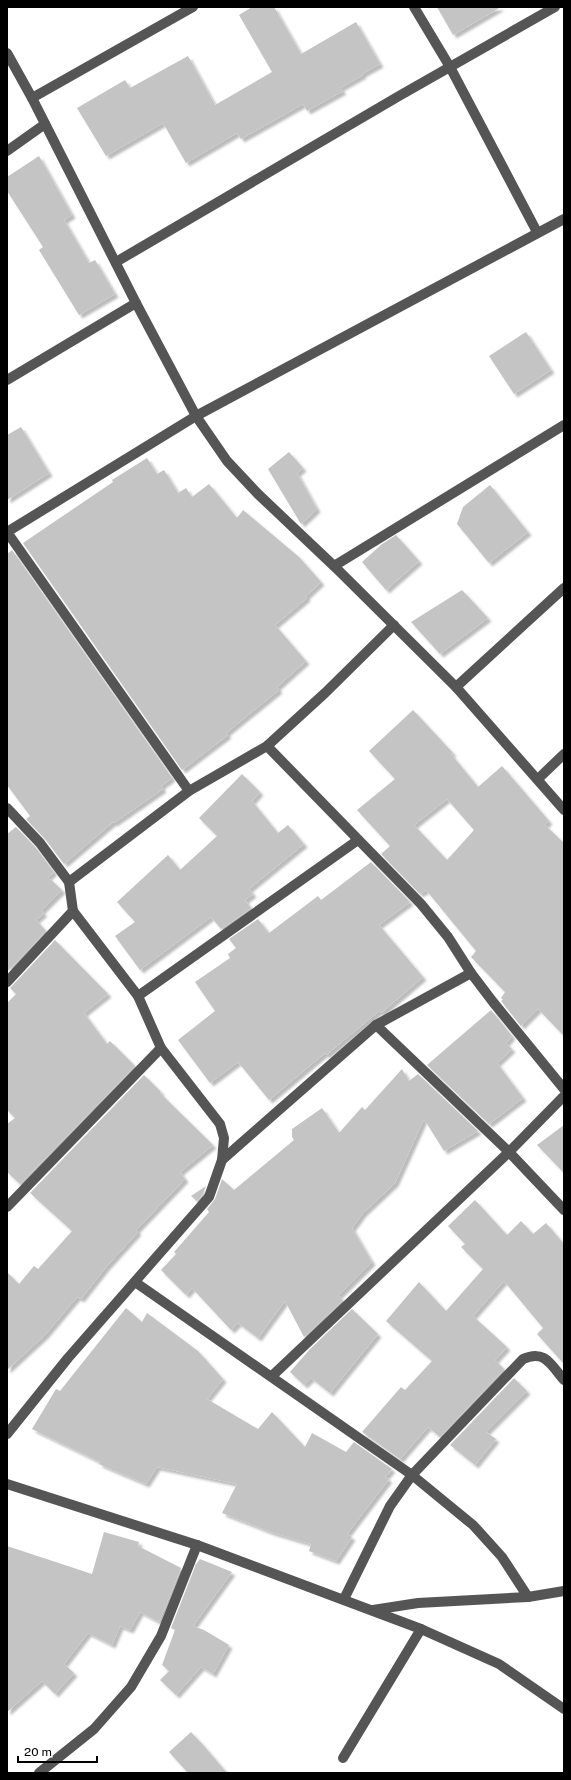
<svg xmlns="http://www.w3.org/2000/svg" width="571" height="1780" viewBox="0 0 571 1780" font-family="'Public Sans',sans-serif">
<defs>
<filter id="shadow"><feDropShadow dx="3.5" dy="3.5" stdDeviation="1" flood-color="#0004"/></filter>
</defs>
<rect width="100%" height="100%" fill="#fff"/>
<g fill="#c4c4c4" fill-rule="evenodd" filter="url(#shadow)">
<polygon points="252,7 274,7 301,54 356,22 380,64 362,74 363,75 340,88 343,91 307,111 303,104 241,139 237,133 186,163 163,123 106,156 77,108 125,80 130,88 188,56 215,105 272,72 239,15"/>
<polygon points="437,7 501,7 453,35"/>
<polygon points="39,156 72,215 64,220 89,263 95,260 115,294 79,315 39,250 43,247 7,191 7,177"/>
<polygon points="526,332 551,370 514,394 489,356"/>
<polygon points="21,427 49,473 7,500 7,435"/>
<polygon points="289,452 303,468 297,473 317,509 301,524 268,469"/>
<polygon points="147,458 157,474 164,470 178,493 186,488 192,497 209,484 237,518 243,510 299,557 321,582 306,596 307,598 275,625 306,661 277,687 279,690 226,733 228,735 182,770 23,543 113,482 112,480"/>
<polygon points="490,485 528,532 489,563 457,524 463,507"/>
<polygon points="396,535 419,561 386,590 362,562 382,544"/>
<polygon points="12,550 172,778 161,786 163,789 114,823 113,822 64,864 45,839 26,819 30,816 7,785 7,554"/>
<polygon points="462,590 488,618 440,654 411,622"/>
<path d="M413,710L453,753L451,754L478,787L502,766L549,821L545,825L564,843V1036L538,1009L521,1026L501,1001L503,1000L501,998L505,992L471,957L476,951L426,890L420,894L381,854L390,846L357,810L395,779L369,751ZM447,799L474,830L447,860L414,825Z"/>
<polygon points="242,774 260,792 252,801 278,833 288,825 304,844 249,889 253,894 245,900 251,908 221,929 211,917 140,970 115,936 135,922 117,902 168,855 180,870 217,836 199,818"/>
<polygon points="16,827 35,847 54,872 48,877 62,890 41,911 44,913 36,920 46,931 7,972 7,834"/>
<polygon points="371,862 410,902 379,925 423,977 381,1013 379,1011 326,1055 325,1053 269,1100 238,1062 210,1083 178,1040 215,1011 195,982 230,958 228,954 236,948 229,939 258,919 269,933 318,896 321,900"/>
<polygon points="55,940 108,994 84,1013 107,1044 110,1041 135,1066 20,1184 7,1172 7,1124 15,1118 7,1110 7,1003 16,994 10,988"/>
<polygon points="491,1010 512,1036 506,1043 512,1049 497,1063 523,1098 489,1124 427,1065"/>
<polygon points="402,1069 409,1081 418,1074 478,1131 444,1151 424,1119 395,1183 363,1213 352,1228 372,1262 338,1296 343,1300 304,1337 285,1301 258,1338 238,1323 231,1330 192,1288 186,1295 161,1270 176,1254 174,1252 209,1212 207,1209 215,1199 222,1179 234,1190 294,1140 292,1137 292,1129 322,1108 339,1133 362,1107 365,1110"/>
<polygon points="144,1075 161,1092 160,1093 213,1145 180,1172 185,1179 136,1230 138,1232 106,1267 81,1299 77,1297 45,1335 7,1370 7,1272 19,1284 34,1266 38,1269 72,1231 30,1193"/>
<polygon points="564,1125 564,1173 537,1145"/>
<polygon points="206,1186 203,1194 197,1201 191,1196"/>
<polygon points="475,1200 507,1235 521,1221 533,1234 546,1223 564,1244 564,1364 537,1334 543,1328 504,1281 473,1316 507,1347 495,1360 504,1369 440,1437 428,1427 400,1459 362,1432 401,1387 405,1390 432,1361 386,1321 419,1282 446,1311 483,1269 461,1247 465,1244 448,1226"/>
<polygon points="126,1308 142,1322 147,1313 198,1351 223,1379 207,1399 258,1429 272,1412 305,1447 312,1433 346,1452 354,1442 392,1469 385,1477 389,1479 347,1534 352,1537 336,1561 309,1551 311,1544 271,1532 222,1513 237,1484 157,1467 146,1484 99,1464 100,1462 32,1429 56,1389 60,1391"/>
<polygon points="352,1309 378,1334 330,1393 311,1378 304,1385 290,1372 310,1349"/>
<polygon points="514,1378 527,1391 486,1432 496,1439 475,1465 450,1445"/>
<polygon points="104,1532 139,1542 138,1546 181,1568 159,1622 140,1612 130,1630 120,1626 112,1645 88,1633 64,1664 74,1673 55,1694 42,1681 7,1712 7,1546 92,1574"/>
<polygon points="200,1559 232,1572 193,1626 204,1630 229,1645 213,1674 201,1667 176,1695 160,1680 169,1671 162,1665 175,1630 171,1628 196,1564"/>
<polygon points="191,1732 204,1746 227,1773 188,1773 169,1752"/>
</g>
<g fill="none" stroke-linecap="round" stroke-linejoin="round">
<g stroke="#555" stroke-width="10">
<polyline points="414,7 450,67 537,232"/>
<polyline points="7,53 32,98 136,303 196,416 227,461 258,494 334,566 456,687 564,810"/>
<polyline points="32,98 193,7"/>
<polyline points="7,151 45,124"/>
<polyline points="116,262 399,96 555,7"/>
<polyline points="7,380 136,303"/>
<polyline points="7,532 196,416 564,219"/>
<polyline points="7,532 189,791"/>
<polyline points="334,566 564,425"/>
<polyline points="456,687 564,588"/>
<polyline points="267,746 421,904 448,937 471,973 493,1002 564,1089"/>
<polyline points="538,779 564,754"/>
<polyline points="7,808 40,843 69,882 73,911 138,996 161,1048 220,1124 224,1138 222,1160 209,1197 68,1358 7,1434"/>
<polyline points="69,882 189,791 267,746 325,693 394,625"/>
<polyline points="7,982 73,911"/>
<polyline points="138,996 358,840"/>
<polyline points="376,1025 509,1152 564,1210"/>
<polyline points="222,1160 376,1025 471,973"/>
<polyline points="7,1207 161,1048"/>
<polyline points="135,1282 412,1475 473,1525 502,1557 528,1597"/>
<polyline points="272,1376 509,1152 564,1096"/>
<polyline points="7,1484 197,1545 421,1629 499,1664 564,1709"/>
<path d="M344,1599L390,1506L412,1475L523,1359C545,1349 551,1365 564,1380"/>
<polyline points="373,1610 418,1603 528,1597 564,1591"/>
<polyline points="343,1758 421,1629"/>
<polyline points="39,1773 94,1729 131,1687 161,1636 197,1545"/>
</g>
</g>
<rect width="571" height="1780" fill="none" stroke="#000000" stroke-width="16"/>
<path d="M18 1756v6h79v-6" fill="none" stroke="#000000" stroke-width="2"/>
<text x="24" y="1756" font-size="12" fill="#000000" stroke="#ffffff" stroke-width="3" paint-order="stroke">20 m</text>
</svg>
